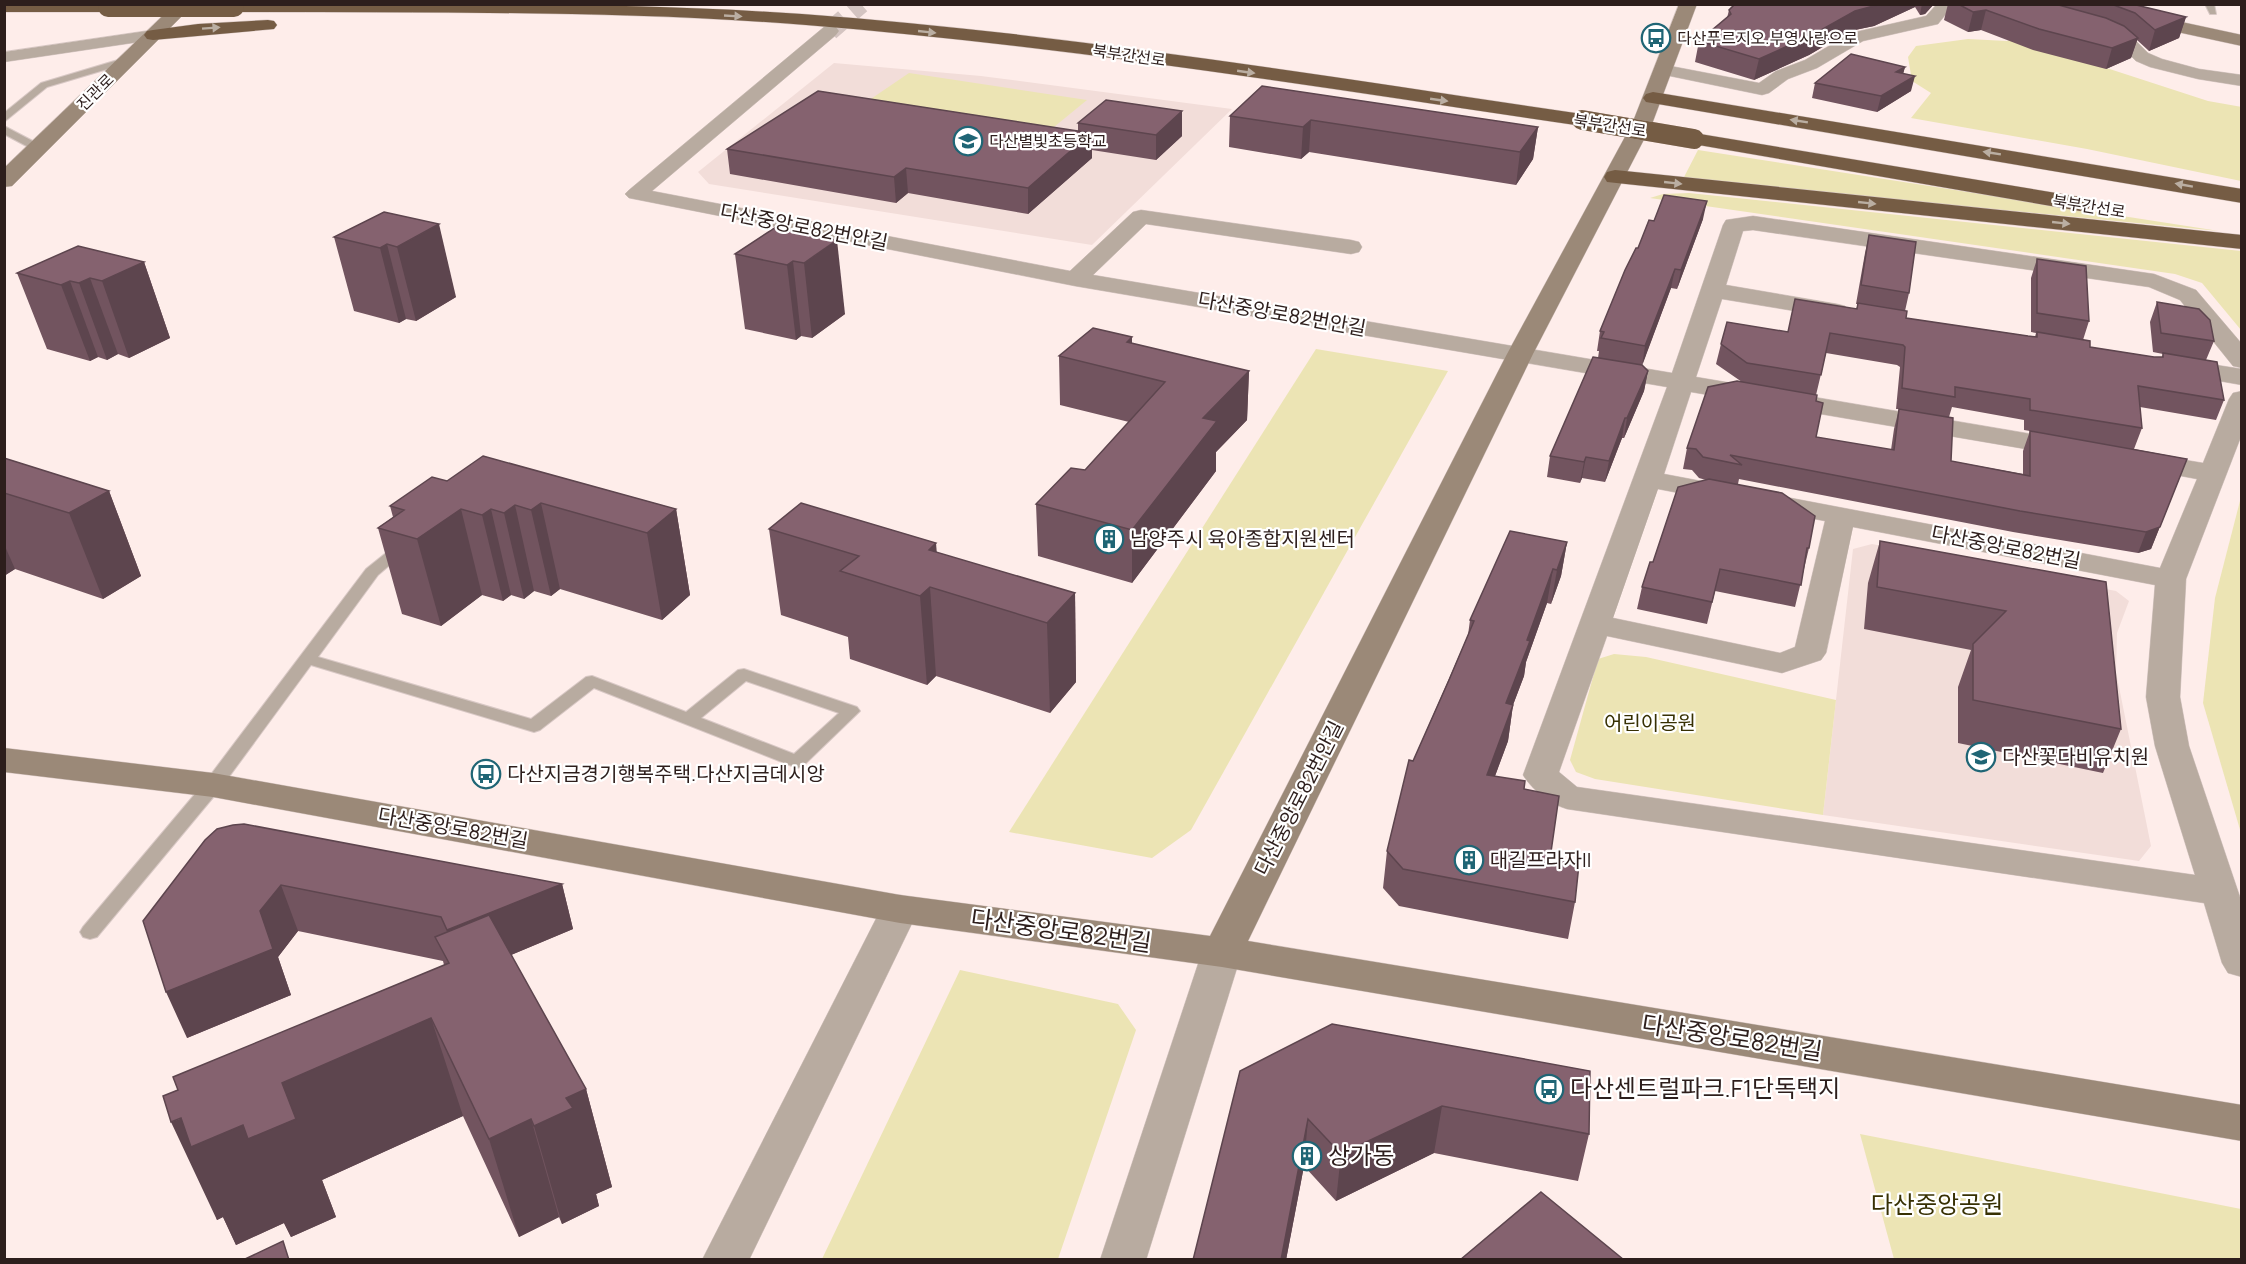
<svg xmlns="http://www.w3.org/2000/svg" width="2246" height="1264" viewBox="0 0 2246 1264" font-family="Manrope,'Noto Sans KR',sans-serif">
<rect width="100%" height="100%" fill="#feedea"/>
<g fill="#f2ddd9">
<polygon points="834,63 981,76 1232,109 1092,245 709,184 698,172"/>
<polygon points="1872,544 2116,591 2129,601 2117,633 2116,672 2151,846 2139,861 1823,815 1853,549"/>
</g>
<g fill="#ece4b4">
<polygon points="2014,38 2208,101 2242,107 2241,181 2087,149 1911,118 1931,93 1912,81 1908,57 1916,46 1968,39 2007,41"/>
<polygon points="909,73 1087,100 1043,136 859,107"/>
<polygon points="1698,150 2219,231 1683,179"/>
<polygon points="1689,193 2241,251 2241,330 2202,283 2175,274 1650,198 1663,194"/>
<polygon points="1316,349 1448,371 1191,830 1152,858 1009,832"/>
<polygon points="2241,497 2242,833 2241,833 2203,703 2215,598"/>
<polygon points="1614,654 1646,657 1836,700 1823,815 1595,779 1576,772 1570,760 1598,659"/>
<polygon points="960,970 1118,1004 1136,1030 1058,1259 822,1259"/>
<polygon points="1860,1134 2241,1209 2241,1259 1894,1259"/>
</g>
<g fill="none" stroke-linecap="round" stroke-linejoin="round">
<polyline stroke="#d4c4c1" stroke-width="19" stroke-dasharray="19 10" stroke-linecap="butt" points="830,31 861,4"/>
<g stroke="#d8c8c5" stroke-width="2">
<g id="lane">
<polygon points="2205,4 2214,4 2216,14 2210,14"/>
<polygon points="128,57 133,60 131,62 47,87 4,122 4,113 41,83"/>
<polygon points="4,126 42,146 43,148 34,150 4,134"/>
<path d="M401,543L409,548L406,551L378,575L318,657L531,719L586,677L592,676L686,712L738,670L744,669L857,707L860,711L803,766L797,768L594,688L540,730L534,732L311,665L220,789L97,937L90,939L83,937L80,932L83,927L206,781L366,569L396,545ZM746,681L839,713L794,754L701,718Z"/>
</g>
</g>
<g stroke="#d8c8c5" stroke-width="1">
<g id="street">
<polygon points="1937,4 1954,4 1938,24 1863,41 1817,68 1788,79 1769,93 1762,95 1665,75 1659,74 1656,70 1659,66 1665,65 1759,83 1776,71 1805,60 1851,33 1926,16"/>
<polygon points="2095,24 2131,36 2148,53 2162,59 2199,69 2242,75 2242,86 2198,79 2150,67 2136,61 2119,44 2089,33 2086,29 2089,25"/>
<path d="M830,26L836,27L839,31L836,35L652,191L1070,271L1133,212L1141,210L1351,240L1359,242L1362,247L1359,252L1351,254L1146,224L1093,275L1672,373L1723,225L1726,220L1753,216L2154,274L2196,290L2242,344V368L2233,366L2180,300L2149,287L1753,230L1743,231L1726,285L1837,304L1845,306L1849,311L1845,316L1837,318L1722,299L1696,377L2067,440L2077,442L2081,448L2077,454L2067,456L1691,392L1664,474L2160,568L2197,479L2133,467L2129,461L2133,455L2143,453L2203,463L2229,399L2233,393L2242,391V434L2186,579L2180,697L2189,746L2242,903V977L2228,973L2222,963L2204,903L1567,809C1550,804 1532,790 1523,775L1667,387L1075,286L629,198L625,194L629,190L824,27ZM1658,489L1825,521L1795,647L1780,653L1613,618ZM1853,527L2155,585L2146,697L2155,746L2195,875L1577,787L1559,772L1607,636L1782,673L1821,660L1826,653Z"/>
<polygon points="153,30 159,31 162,35 159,39 4,62 4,52"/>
<polygon points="2177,359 2242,369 2242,385 2168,372 2164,367 2168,362"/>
<polygon points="900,895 913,899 919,909 749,1260 702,1260 881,909 887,899"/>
<polygon points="1222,938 1236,942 1242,952 1146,1260 1100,1260 1202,952 1208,942"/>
</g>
</g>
<g stroke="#d8c8c5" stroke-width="1">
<g id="secondary">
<polygon points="175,4 194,4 12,186 4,187 4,168"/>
<polygon points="1679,4 1697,4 1652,124 1533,354 1248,941 2242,1105 2242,1141 1222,967 900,923 213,797 4,772 4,748 213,773 900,895 1210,936 1507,354 1632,124"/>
<polygon points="2063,4 2098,4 2242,35 2242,46 2071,9"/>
</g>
</g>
<g stroke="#d8c8c5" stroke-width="1">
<g id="highway">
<polygon points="4,4 115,4 117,7 114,11 108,12 4,12"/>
<path d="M227,4C419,4 610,1 802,14C1063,33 1323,76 1582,114L1589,116L1592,120L1589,124L1582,126C1324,88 1066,46 806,25C616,10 424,13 234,12L228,11L225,7Z"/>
<polygon points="268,20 274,21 277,25 274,29 153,40 147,39 144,35 147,31 153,30 198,24"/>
<polygon points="1653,92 2242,189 2242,203 1646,102 1643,98 1646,94"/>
<polygon points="1694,133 2080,197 2088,199 2091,204 2088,209 2080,211 1687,143 1684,139 1687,135"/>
<polygon points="1615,170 2242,235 2242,249 1607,182 1604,177 1607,172"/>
</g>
</g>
<use href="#lane" fill="#b8aba0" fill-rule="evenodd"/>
<use href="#street" fill="#b8aba0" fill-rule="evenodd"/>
<use href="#secondary" fill="#9b8978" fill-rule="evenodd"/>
<use href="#highway" fill="#755c44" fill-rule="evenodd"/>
<g stroke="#d8c8c5" stroke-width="20" stroke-linecap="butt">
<g id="highway-bridge">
<polyline points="108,7 234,7"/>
<polyline points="1582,120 1694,139"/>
</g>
</g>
<use href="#highway-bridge" stroke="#755c44" stroke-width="20"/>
</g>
<g fill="#72545f" fill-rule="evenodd">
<polygon points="1735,4 1934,4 1925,14 1920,15 1915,7 1874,26 1850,31 1809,55 1754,80 1695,62 1699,41 1727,18 1729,10"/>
<polygon points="1948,4 2132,4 2186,17 2179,38 2149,51 2137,40 2131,58 2106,69 2033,50 1981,30 1968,32 1944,20"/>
<polygon points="1905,67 1903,73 1911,91 1877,112 1812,98 1815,83"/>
<polygon points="1182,111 1182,136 1156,160 1092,150 1092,158 1028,214 908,193 896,203 730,174 727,149 1078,131 1078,123"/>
<polygon points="1230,116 1538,127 1533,159 1516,185 1309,152 1301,159 1229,147"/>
<polygon points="384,212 456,297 416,321 406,319 399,323 354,311 334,237"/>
<polygon points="1703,219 1677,289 1671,288 1642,365 1648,371 1644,391 1624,438 1622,438 1605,482 1582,478 1580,483 1547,477 1550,456 1598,358 1599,351 1597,351 1600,331 1638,248 1654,221"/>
<polygon points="776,227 845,314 812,338 801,336 796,340 745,329 735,254"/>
<path d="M1869,235L1909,293L1905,311L1906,318L2035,337L2036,333L2031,332V278L2037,259L2089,321L2083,340L2090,347L2154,357H2162L2163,354L2153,352L2150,322L2157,302L2214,341L2206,360L2224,400L2216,420L2140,407L2142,428L2134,449L2187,459L2151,549L2138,553L2013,532L1739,479L1738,484L1809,548L1795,607L1715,591L1707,624L1637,609L1642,587L1653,562L1706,480L1699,478L1692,470L1683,469L1687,448L1742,382L1716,364L1721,344L1788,332L1856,309L1858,304H1856L1865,253ZM1826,353L1897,365L1900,367L1896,409H1899L1894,429L1891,450L1816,437V395ZM1952,407L2024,420V430L2030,431L2023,451V474L1951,461L1949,417Z"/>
<polygon points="144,262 170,338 129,358 118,354 107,360 98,357 90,361 47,349 17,273"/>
<polygon points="1132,337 1132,344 1249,371 1247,420 1216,452 1216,471 1132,583 1038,556 1036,504 1085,470 1129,422 1060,405 1059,356"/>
<polygon points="4,458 109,491 141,576 103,599 15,569 4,576"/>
<polygon points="447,481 676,509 690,595 662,620 560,589 551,596 534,591 524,599 511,595 503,601 482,595 441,626 402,614 378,528 393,517 390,506"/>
<polygon points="769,529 937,553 1075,593 1076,682 1050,713 936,676 927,685 850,659 848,637 781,615"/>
<polygon points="1880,541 2106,582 2121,729 2103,773 1958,743 1958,687 1971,650 1864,629 1868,583"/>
<polygon points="1567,542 1561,576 1551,604 1547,603 1526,662 1524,676 1513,705 1508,741 1495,776 1524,789 1550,859 1575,902 1568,939 1399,906 1383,888 1387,851 1413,761 1468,635 1470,620"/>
<polygon points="205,840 562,884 573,929 511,955 586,1089 612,1187 596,1194 599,1206 562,1224 559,1217 519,1237 463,1116 322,1180 336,1217 291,1237 284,1223 236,1245 223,1217 217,1220 178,1090 444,965 443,961 298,931 278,957 291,995 187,1038"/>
<polygon points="1332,1024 1589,1134 1578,1181 1434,1153 1336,1201 1304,1166 1286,1260 1193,1260"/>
</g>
<g fill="#5d454e">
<polygon points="1881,4 1915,4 1915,7 1874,26 1850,31 1809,55 1754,80 1759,59 1855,11"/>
<polygon points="1922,4 1934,4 1925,14 1920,15"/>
<polygon points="1986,10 1981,30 1968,32 1973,12"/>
<polygon points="2186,17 2179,38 2149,51 2155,30"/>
<polygon points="4,30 6,34 4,50"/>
<polygon points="2138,38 2131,58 2106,69 2112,48"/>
<polygon points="1905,67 1901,82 1896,72"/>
<polygon points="1915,76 1911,91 1877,112 1881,96"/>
<polygon points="1182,111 1182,136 1156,160 1156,135"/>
<polygon points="1311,120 1309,152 1301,159 1303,127"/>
<polygon points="1538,127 1533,159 1516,185 1520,152"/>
<polygon points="1091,133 1092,158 1028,214 1028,188"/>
<polygon points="906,168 908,193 896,203 894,177"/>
<polygon points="1707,201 1703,219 1677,289 1681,270"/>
<polygon points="439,224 456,297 416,321 397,247"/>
<polygon points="837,240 845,314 812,338 804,263"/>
<polygon points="387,244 406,319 399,323 380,248"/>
<polygon points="793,261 801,336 796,340 787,265"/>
<polygon points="144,262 170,338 129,358 102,281"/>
<polygon points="1675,269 1671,288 1642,366 1645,346"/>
<polygon points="90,278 118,354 107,360 79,283"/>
<polygon points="70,281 98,357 90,361 61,285"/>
<polygon points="1132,337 1132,374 1127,342"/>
<polygon points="1249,371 1247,420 1216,452 1216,471 1132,583 1132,530 1203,418"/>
<polygon points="1648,371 1644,391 1624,438 1627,418"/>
<polygon points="1625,418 1622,438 1605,482 1609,461"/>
<polygon points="1586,457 1582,478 1580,483 1584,462"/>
<polygon points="2187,459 2151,549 2138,553 2146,532"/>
<polygon points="109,491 141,576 103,599 69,513"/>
<polygon points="541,503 560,589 551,596 531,510"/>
<polygon points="515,505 534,591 524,599 504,513"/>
<polygon points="461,509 482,595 441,626 417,539"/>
<polygon points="491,509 511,595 503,601 482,515"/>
<polygon points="676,509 690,595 662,620 647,533"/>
<polygon points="1567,542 1561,576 1551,604 1557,570"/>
<polygon points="936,543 940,591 929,550"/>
<polygon points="4,544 15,569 4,576"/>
<polygon points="1553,569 1547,603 1526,662 1524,676 1500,739 1506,703 1527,640"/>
<polygon points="930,587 936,676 927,685 920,596"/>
<polygon points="1075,593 1076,682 1050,713 1047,623"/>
<polygon points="1513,705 1508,741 1482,811 1487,775"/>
<polygon points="562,884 573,929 461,976 447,930"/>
<polygon points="281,885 298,931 278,957 291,995 187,1038 166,992 260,911"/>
<polygon points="431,1018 463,1116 322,1180 336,1217 291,1237 284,1223 236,1245 223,1217 217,1220 171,1122 282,1083"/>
<polygon points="586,1089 612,1187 596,1194 599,1206 562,1224 534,1126 566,1098"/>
<polygon points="1442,1106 1434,1153 1336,1201 1341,1154"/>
<polygon points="531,1119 559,1217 519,1237 489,1139"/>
<polygon points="1308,1119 1304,1166 1286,1260 1281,1260"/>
</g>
<g fill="#85626f" stroke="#5d454e" stroke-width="1.5">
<polygon points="1735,4 1881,4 1855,11 1814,34 1759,59 1699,41 1731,14 1729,10"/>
<polygon points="1958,4 2055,4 2106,18 2124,26 2138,38 2112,48 2039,29 1986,10 1973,12"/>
<polygon points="2111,4 2132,4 2186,17 2155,30 2135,13"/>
<polygon points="1851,54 1905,67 1896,72 1915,76 1881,96 1815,83"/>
<polygon points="1262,86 1538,127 1520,152 1311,120 1303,127 1230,116"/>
<polygon points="818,91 1091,133 1028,188 906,168 894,177 727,149"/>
<polygon points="1106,100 1182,111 1156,135 1078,123"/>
<polygon points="1664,195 1707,201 1681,270 1675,269 1645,346 1601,338 1604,332 1600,331 1625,270 1636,248 1638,248 1649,220 1654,221"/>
<polygon points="384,212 439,224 397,247 387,244 380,248 334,237"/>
<polygon points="776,227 837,240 804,263 793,261 787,265 735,254"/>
<polygon points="1869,235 1916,242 1909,293 1861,285"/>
<polygon points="78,246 144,262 102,281 90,278 79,283 70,281 61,285 17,273"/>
<polygon points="2037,259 2086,266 2089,321 2037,313"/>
<polygon points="1795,299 1857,309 1858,303 1907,311 1906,318 2028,336 2037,337 2037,332 2090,341 2090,347 2154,357 2163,357 2163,353 2217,362 2224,400 2138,386 2142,428 2030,410 2030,399 1955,387 1955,397 1902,388 1905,347 1903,345 1830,333 1821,375 1747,363 1721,344 1727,322 1788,332"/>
<polygon points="2157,302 2199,309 2210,320 2214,341 2161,333"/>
<polygon points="1093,328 1132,337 1127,342 1249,371 1203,418 1217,421 1132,530 1036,504 1071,468 1085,470 1165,382 1059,356"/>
<polygon points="1593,357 1642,365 1648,371 1627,418 1625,418 1609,461 1586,457 1584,462 1550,456"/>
<polygon points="1737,381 1817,395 1816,401 1823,403 1816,437 1894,450 1899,409 1953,418 1951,461 2030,476 2030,431 2187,459 2160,527 2146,532 2020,511 1730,455 1742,465 1703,457 1696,449 1687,448 1708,387"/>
<polygon points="483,456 676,509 647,533 541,503 531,510 515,505 504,513 491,509 482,515 461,509 417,539 378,528 404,510 390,506 432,477 447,481"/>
<polygon points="4,458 109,491 69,513 4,493"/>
<polygon points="1709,479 1782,493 1815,516 1809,548 1807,548 1801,585 1720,569 1712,602 1642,587 1650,562 1653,562 1678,487"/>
<polygon points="801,503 936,543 929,550 1075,593 1047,623 930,587 920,596 840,571 859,556 769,529"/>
<polygon points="1510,531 1567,542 1557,570 1553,569 1527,640 1530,641 1506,703 1513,705 1487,775 1525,781 1524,789 1559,796 1550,859 1579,864 1575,902 1403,869 1387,851 1409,760 1413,761 1449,680 1474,621 1470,620"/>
<polygon points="1880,541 2106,582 2121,729 1973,700 1973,644 2006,611 1877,587"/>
<polygon points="244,824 562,884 447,930 441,917 281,885 260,911 273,949 166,992 143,921 205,840 217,829 233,825"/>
<polygon points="489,915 586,1089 566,1098 573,1108 534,1126 531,1119 489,1139 431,1018 282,1083 296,1119 248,1139 243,1125 191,1147 181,1118 171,1122 163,1096 178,1090 173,1077 449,963 435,937"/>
<polygon points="1332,1024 1590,1071 1589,1134 1442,1106 1341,1154 1308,1119 1281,1260 1193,1260 1240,1071"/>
<polygon points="1541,1192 1624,1260 1460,1260"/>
<polygon points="283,1241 289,1260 243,1260"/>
</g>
<defs><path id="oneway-solid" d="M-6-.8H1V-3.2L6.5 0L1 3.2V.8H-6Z" transform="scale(1.5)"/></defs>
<g fill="#baaea2">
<use href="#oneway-solid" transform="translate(733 16) rotate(3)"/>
<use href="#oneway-solid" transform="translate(211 28) rotate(-4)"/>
<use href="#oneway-solid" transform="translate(927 32) rotate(6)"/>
<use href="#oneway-solid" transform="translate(1246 72) rotate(8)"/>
<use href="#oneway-solid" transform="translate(1439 100) rotate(8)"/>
<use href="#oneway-solid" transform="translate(1799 121) rotate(-171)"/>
<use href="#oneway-solid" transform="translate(1992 153) rotate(-171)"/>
<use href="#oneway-solid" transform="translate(1673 183) rotate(6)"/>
<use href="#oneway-solid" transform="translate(2184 185) rotate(-170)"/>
<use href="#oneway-solid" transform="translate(1867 203) rotate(6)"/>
<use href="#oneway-solid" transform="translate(2061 223) rotate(6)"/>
</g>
<defs>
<g id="bus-ring" transform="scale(1.5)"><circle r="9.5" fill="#fff" stroke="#1f6575" stroke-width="1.5"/><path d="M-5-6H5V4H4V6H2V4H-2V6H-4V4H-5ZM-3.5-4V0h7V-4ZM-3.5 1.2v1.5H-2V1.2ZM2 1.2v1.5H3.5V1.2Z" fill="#1f6575"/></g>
<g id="school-ring" transform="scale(1.5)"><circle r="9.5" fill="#fff" stroke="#1f6575" stroke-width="1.5"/><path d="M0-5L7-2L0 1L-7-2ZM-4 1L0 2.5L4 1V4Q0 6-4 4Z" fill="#1f6575"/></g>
<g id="building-ring" transform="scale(1.5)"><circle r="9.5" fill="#fff" stroke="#1f6575" stroke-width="1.5"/><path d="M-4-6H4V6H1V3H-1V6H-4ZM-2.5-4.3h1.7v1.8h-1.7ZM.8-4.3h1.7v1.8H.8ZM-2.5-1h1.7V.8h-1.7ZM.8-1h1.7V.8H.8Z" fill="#1f6575"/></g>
</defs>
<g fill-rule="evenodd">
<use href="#bus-ring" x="1656" y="38"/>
<use href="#school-ring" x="968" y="141"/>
<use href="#building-ring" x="1109" y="539"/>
<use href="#school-ring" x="1981" y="757"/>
<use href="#bus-ring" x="486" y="774"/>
<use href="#building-ring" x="1469" y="860"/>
<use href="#bus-ring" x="1549" y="1089"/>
<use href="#building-ring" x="1307" y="1156"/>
</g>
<g text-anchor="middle" stroke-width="4.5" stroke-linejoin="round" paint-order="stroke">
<g font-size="16" fill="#2d1e1c" stroke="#fff" text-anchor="start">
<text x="1677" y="44">다산푸르지오.부영사랑으로</text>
<text x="989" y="147">다산별빛초등학교</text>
</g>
<g font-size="16" fill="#2d1e1c" stroke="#fff">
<text transform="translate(1129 55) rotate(8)" y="6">북부간선로</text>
<text transform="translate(95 92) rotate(-45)" y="6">진관로</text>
<text transform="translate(1610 125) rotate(9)" y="6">북부간선로</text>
<text transform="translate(2089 206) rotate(9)" y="6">북부간선로</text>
</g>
<g font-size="20" fill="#2d1e1c" stroke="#fff">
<text transform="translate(804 227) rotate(11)" y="7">다산중앙로82번안길</text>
<text transform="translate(1282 314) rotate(10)" y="7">다산중앙로82번안길</text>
<text transform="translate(2006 547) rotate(11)" y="7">다산중앙로82번길</text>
<text transform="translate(1299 798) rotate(-63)" y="7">다산중앙로82번안길</text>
<text transform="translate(453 828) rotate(10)" y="7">다산중앙로82번길</text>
</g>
<g font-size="20" fill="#2d1e1c" stroke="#fff" text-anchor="start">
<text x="1130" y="546">남양주시 육아종합지원센터</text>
<text x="2002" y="764">다산꽃다비유치원</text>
<text x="507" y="781">다산지금경기행복주택.다산지금데시앙</text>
<text x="1490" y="867">대길프라자II</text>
</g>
<g font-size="20" fill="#373003" stroke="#fff">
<text x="1650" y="730">어린이공원</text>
</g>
<g font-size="24" fill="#2d1e1c" stroke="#fff">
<text transform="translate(1061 931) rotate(8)" y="8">다산중앙로82번길</text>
<text transform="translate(1732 1038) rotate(9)" y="8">다산중앙로82번길</text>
</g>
<g font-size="24" fill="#2d1e1c" stroke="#fff" text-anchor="start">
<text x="1570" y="1097">다산센트럴파크.F1단독택지</text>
<text x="1328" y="1164">상가동</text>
</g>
<g font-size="24" fill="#373003" stroke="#fff">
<text x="1937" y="1213">다산중앙공원</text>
</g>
</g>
<rect width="2246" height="1264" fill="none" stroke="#2d1e1c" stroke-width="12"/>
</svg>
